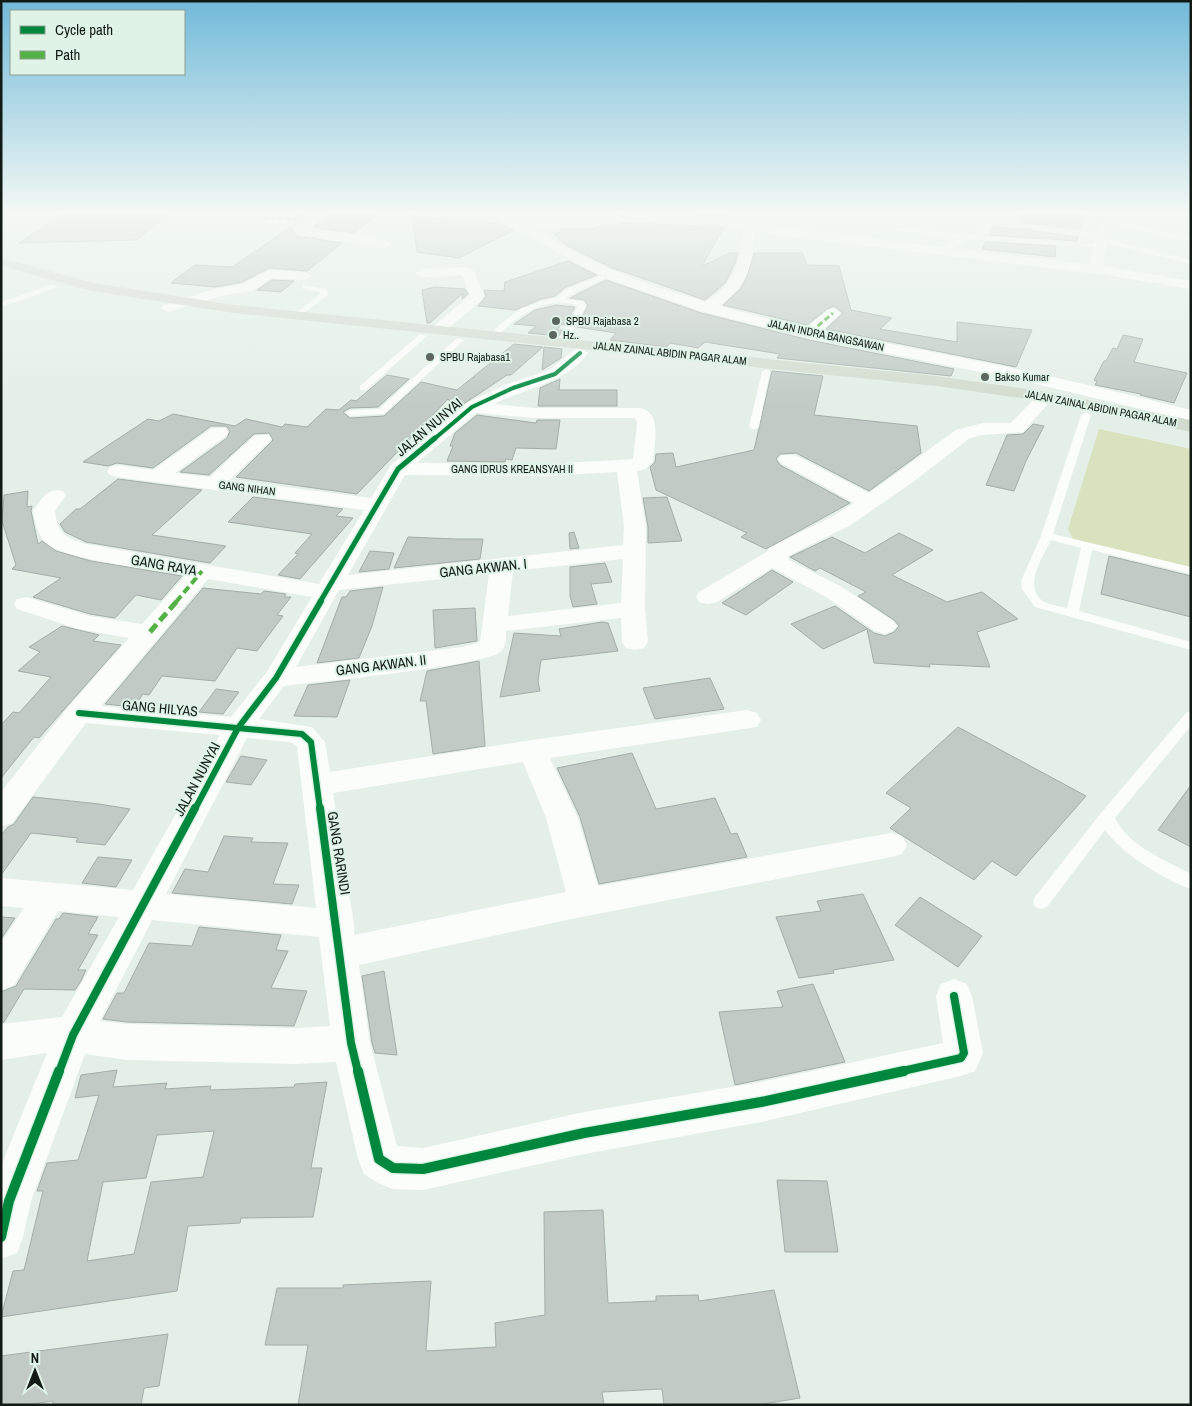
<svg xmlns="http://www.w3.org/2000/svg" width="1192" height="1406" viewBox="0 0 1192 1406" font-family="'Archivo Narrow',sans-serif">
<rect width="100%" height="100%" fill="#e4efe7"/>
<polygon fill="#d9e2bf" points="1099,429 1191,449 1191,568 1085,543 1073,539 1068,529"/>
<g fill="#c1cac5" stroke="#a4aea9" fill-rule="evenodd">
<polygon points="170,211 137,240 19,243 67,212 94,212 106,215 110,212"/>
<polygon points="338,211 382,211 354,233 313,227"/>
<polygon points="618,211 725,211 723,216"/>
<polygon points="1023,211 1050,211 1084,215 1080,229 1021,222"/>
<polygon points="412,216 499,224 514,230 459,258 417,252"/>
<polygon points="623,223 724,227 702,266 730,253 738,253 735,263 725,283 705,300 610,267 566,245 555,235 563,229 591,229"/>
<polygon points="291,227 297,236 342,243 307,271 269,268 242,282 216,287 171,283 195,265 232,267"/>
<polygon points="993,227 1020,229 1078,237 1077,241 989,235"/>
<polygon points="986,242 1056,246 1055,257 982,249"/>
<polygon points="754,253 802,253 807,265 839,266 851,310 892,318 880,329 957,342 957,322 1032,330 1016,367 826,329 843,313 834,306 827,309 807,325 723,305 741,288 747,277"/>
<polygon points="568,261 597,275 566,287 555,296 541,299 515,310 478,306 486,296 484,290 504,291 505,282"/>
<polygon points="272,280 294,281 281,292 257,290"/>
<polygon points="606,280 701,313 809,340 954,369 951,376 777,358 780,354 705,342 698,348 670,343 667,347 610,340 616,333 577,327 588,305 584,300 570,298"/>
<polygon points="435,287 465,289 468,294 462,299 463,293 430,323 427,323 422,290"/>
<polygon points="556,305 575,307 565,325 561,324 557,330 562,330 559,336 528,333 536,326 514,324 535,310"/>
<polygon points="1123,335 1143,339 1134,362 1187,373 1174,403 1140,395 1141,394 1095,385 1097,381 1094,380 1104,361 1106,361 1113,348 1117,349"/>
<polygon points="514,344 543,347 511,375 507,375 456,409 448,399 357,494 236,477 273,440 269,433 254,434 209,475 180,472 227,438 230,431 226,426 211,426 153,468 117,463 108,466 83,462 148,419 159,421 173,414 235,426 246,419 282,427 285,424 307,427 326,409 339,410 351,400 356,401 387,375 409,379 378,407 350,408 343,412 350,418 384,416 421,382 457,390"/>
<polygon points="544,347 562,349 561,358 542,370"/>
<polygon points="772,371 823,376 814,415 917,426 921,453 869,491 796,453 780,454 776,459 780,465 850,503 766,549 741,537 747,533 656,490 650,467 655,462 656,454 673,453 676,467 754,450"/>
<polygon points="560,379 559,390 617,390 617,406 538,406 540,388"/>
<polygon points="477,415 536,423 537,420 560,420 556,449 516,448 512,460 506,459 505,462 447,461 453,446 450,446 455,433"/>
<polygon points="1033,424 1044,426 1026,461 1014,491 986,485 1007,435 1023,434"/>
<polygon points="118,479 202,490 152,535 226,546 210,563 86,542 65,532 60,524 76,509 80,509"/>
<polygon points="28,491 27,507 32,506 31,511 38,544 42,541 56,551 91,561 182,576 161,600 136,595 115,618 90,614 33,597 61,578 12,569 16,565 2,521 4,495"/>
<polygon points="253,497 343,509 336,516 353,518 300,579 278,575 298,554 295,553 312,534 228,522"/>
<polygon points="667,497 682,541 648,543 648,527 643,498"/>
<polygon points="574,532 579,548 570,549 569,533"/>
<polygon points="899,533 933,550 892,575 947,602 982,592 1018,619 977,632 990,667 929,664 930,667 874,663 867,629 823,649 791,624 835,606 874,633 885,636 894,632 899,626 894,620 858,596 866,592 820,568 815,571 790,557 832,537 865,553"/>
<polygon points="408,537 456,539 483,539 480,559 394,568"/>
<polygon points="370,551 394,553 389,569 359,572"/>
<polygon points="1109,556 1191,576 1191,617 1101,594"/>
<polygon points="605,563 612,582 591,584 597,604 573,607 570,596 570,567"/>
<polygon points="772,570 793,582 746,615 722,603"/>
<polygon points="383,587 372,626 359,658 317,663 342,597 346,597 350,591"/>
<polygon points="203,588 261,594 264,591 286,594 284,597 291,597 277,615 283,616 257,651 237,648 215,681 162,676 149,695 143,694 134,707 105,704"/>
<polygon points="475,608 477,641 435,648 433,610"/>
<polygon points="602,622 608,623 618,651 541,660 538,681 540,691 500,697 514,633 561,636 559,629"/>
<polygon points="62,626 99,635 93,641 121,645 39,738 34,737 1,778 1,725 13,712 19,713 51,677 18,671 40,652 29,647"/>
<polygon points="479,661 485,746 433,754 426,701 420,701 427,671"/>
<polygon points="710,678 724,709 655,719 643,688"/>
<polygon points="350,680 337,717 294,716 308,685"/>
<polygon points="216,689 239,692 223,714 199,712"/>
<polygon points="958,727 1086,796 1016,876 992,861 974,880 890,828 911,808 886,793"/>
<polygon points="632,753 656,809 715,798 731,834 737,833 747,857 599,884 580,817 557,768"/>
<polygon points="241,756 267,760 251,785 226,782"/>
<polygon points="1191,785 1191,847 1158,830"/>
<polygon points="33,797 99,804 130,809 105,845 76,842 78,838 31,833 1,875 1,835 8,827 14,824"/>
<polygon points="224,836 253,838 251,842 288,843 273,884 299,885 292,904 172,893 185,869 208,872"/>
<polygon points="98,857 132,860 116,887 82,883"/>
<polygon points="863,894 894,960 833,970 834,973 799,978 776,917 821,911 817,901"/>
<polygon points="920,897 982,936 958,967 895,925"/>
<polygon points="63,913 98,917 88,934 98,935 78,970 86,970 81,981 75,990 24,989 4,1022 1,1022 1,992 16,986 56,919 59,919"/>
<polygon points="1,917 15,918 1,939"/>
<polygon points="199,927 281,935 276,950 288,951 271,988 307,991 294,1026 127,1022 103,1019 117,993 124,993 149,943 192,946"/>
<polygon points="384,971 397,1055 375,1053 372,1043 362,976"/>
<polygon points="813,984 845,1062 735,1085 719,1012 783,1007 777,991"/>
<path d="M117,1070L113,1087L167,1083L165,1089L211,1086L210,1090L294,1087L295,1084L327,1082L311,1168H322L313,1217L241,1218L240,1223L188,1226L177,1291L1,1317L13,1271L24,1270L43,1191H37L47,1163L78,1160L99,1095L75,1098L81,1075ZM214,1131L203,1177L151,1182L134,1254L87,1261L103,1182L146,1178L157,1135Z"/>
<polygon points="777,1180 827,1181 838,1252 785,1252"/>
<polygon points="603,1210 608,1303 656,1301 656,1296 698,1295 699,1301 774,1290 800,1398 757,1405 664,1405 662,1389 602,1392 604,1405 298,1405 308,1345 265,1345 277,1288 343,1288 343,1285 431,1281 426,1351 496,1347 495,1323 545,1315 544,1212"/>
<polygon points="168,1334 159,1386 144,1388 141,1405 53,1405 53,1401 25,1405 1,1405 1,1356"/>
</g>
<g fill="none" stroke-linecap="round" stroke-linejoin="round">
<g fill="#fbfdfb" fill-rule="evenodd">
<polygon points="96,211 109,211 106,213"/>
<polygon points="992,218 995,220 983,236 1103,245 1100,247 971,239 951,248 946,253 943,251 946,246 962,238 894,230 897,228 970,235 981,233"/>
<polygon points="1108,218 1171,234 1191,236 1191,240 1171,238 1106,221"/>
<polygon points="1015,223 1101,234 1104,236 1101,238 1013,226"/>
<polygon points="1101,238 1191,260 1191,264 1099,241"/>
<path d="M611,272L613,275L573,293L565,299L584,302L586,306L565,344L558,342L578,306C548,294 517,315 497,337L490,335L499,325L519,310L542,301L556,298L567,289Z"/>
<polygon points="51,285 58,287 1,307 1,302"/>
<polygon points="303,285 327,289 328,295 297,318 294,318 294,314 320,294 320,292 303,289"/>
<polygon points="420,334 427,336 366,390 360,390 360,386"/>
<polygon points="457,338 464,340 384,414 350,416 345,413 350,410 379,409"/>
<polygon points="766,369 770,372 759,427 754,430 749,427 762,372"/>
<path d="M1086,412L1091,415L1053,534L1191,567V574L1092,550L1079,611L1191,642V650L1035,607L1022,589L1021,581L1041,536L1081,415ZM1051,540L1081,548L1067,608C1060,606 1050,605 1044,602C1022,587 1043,557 1051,540Z"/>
<path d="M1191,711V726L1115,818C1128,846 1165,860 1191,874V889C1163,879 1122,854 1105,830L1047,907L1041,909L1035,907L1033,902L1035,897L1101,813L1186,713Z"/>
</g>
<g fill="#fbfdfb" fill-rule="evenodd">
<polygon points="5,211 21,211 1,221 1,213"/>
<path d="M299,211H314C304,222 268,229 257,218C266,210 286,218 299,211Z"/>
<polygon points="321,211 336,211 308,228 385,240 391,244 385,248 297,234 293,228 295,225"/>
<polygon points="746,211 796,211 790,215 750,217 746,216"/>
<polygon points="1104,211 1116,211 1109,229 1103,266 1191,281 1191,289 1106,275 777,235 733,226 664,222 623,221 591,227 520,228 514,224 520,220 591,219 623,213 664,214 733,218 777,227 1090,265 1097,229"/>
<polygon points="467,267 474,271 484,295 481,301 444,332 434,332 431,329 434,326 470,295 462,275 422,277 415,273 422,269"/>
<polygon points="269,270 304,272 311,276 304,280 272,278 252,291 225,295 168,312 161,308 163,305 218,288 243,284"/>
<polygon points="833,308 841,313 838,316 817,335 805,335 803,332 805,329 828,310"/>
<path d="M580,348L588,353C568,382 524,389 494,404L534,408H640C663,413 654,444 653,462L645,469L637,471L646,527L645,609L648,642L644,648L635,650L626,648L622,642L621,618L506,631C506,639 506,647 500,652C483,666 317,682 284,686L259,719L312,727L325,742L330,772L532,740L747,710L757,713L761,720L757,727L550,758L578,818L598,886L891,833L902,836L907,845L902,854L891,857L571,919L359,965L370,1043L397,1146L423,1148L584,1112L761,1082L943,1043L936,996L941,984L954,979L967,984L972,996L983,1053L975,1071L961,1076L761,1122L584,1154L423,1190L393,1189L378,1183L364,1174L358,1159L336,1062L297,1064L127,1060L85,1054L31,1201L23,1237L17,1253L1,1259V1166L47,1053L1,1060V1024L62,1017L119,917L58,911L14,985L1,990V943L24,908L1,906V878L133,890L220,735L86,723L12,823L1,827V792L69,706L129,638L78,629L17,609L14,604L17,599L26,597L90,616L142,624L186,575C155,569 67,561 46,543C37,534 35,523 33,511C42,499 47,487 63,491L66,495L55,511C58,535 65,537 86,544L319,584L364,510L117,477L110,475L107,471L110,467L117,465L153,470L212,428H226L228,432L226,436L175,473L210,477L255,435H269L272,439L230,480L371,498L391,465L466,403L507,384L549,370L574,350ZM476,413L534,418H635L637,423L633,459L547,464L417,463ZM617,472L624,527L623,545L348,575L405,475L547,476ZM623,559L621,603L508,616L513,571ZM489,574L480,642L463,647L296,667L339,590ZM208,579L312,597L266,673L231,717L101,706ZM247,738L290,742L297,746L316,908L166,894ZM523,762L546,818L566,892L354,935V924L333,793ZM152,920L319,937L330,1026L297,1028L127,1024L100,1021Z"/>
<polygon points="1038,400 1044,401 1047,405 1023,432 983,435 970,438 913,482 849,526 788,556 789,560 842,587 893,621 897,626 893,631 884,634 875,631 826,597 772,568 717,602 708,604 699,602 696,597 699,592 766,552 769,548 833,516 854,503 781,463 778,459 781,455 795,455 869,493 956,430 983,423 1011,423 1032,401"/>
</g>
<path fill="#fbfdfb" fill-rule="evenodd" d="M470,211C518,210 554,243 596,263C631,279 668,291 705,302C742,280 741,251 744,211H756C755,248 753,285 719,306C806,330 895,344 983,362C1053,376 1122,393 1191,410V421L1011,378L809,338L701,311L611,280L583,267L517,229Z"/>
<polygon fill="#d3dbcf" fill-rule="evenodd" points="1,258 93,283 234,305 936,376 1048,392 1191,420 1191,432 1048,402 936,386 234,313 92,291 1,266"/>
<g stroke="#54b144" stroke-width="2.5" stroke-dasharray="5 2.5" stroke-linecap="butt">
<polyline points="614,211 623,217"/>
<polyline points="263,218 293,219 308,211"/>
</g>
<polyline stroke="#54b144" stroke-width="3" stroke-dasharray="6 3" stroke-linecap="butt" points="811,332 833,313"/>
<polyline stroke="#54b144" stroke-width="4" stroke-dasharray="8 4" stroke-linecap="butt" points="176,602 202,571"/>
<polyline stroke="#54b144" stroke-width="5" stroke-dasharray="10 5" stroke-linecap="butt" points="150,632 177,601"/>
<g stroke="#dff4e6" stroke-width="5.5">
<polyline id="cycleway-far4" points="433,440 472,407 513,388 555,374 580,353"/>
</g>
<g stroke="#dff4e6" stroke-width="8">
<polyline id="cycleway-far3" points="320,602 398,469 435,438"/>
</g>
<g stroke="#dff4e6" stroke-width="9">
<g id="cycleway-far2">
<polyline points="79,713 302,734 311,742 320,809"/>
<polyline points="195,809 238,728 276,678 321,601"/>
</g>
</g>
<g stroke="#dff4e6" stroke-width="11">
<g id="cycleway-far1">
<polyline points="320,808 351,1043 358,1072"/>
<polyline points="59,1072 73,1035 195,808"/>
<polyline points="898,1072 961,1058 964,1053 954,996"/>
</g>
</g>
<g stroke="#dff4e6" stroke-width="13">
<g id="cycleway">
<polyline points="358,1071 379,1159 393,1168 423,1169 584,1133 761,1102 904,1071"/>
<polyline points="1,1237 9,1201 59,1071"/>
</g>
</g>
<use href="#cycleway-far4" stroke="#00873e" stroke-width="4"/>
<use href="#cycleway-far3" stroke="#00873e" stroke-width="5"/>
<use href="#cycleway-far2" stroke="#00873e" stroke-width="6"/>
<use href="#cycleway-far1" stroke="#00873e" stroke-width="8"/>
<use href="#cycleway" stroke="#00873e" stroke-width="10"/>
</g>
<linearGradient id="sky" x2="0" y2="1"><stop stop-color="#71bad9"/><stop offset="0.52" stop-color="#f3f8f4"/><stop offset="1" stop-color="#f3f8f4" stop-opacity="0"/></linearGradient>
<rect width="1192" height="408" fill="url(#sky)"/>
<g fill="#5c655e" stroke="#dff4e6" stroke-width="2">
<circle cx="556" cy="321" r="5"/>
<circle cx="553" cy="335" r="5"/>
<circle cx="430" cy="357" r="5"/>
<circle cx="985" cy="377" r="5"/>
</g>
<g text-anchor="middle" stroke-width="4" stroke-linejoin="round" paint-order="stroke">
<g font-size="11" fill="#121a15" stroke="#dff4e6" text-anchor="start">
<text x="566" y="325">SPBU Rajabasa 2</text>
<text x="563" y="339">Hz..</text>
<text x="440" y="361">SPBU Rajabasa1</text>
<text x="995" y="381">Bakso Kumar</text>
</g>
<g font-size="11" fill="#121a15" stroke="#dff4e6">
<text transform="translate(826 335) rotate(12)" y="4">JALAN INDRA BANGSAWAN</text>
<text transform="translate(670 353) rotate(6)" y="4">JALAN ZAINAL ABIDIN PAGAR ALAM</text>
<text transform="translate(1101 408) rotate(11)" y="4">JALAN ZAINAL ABIDIN PAGAR ALAM</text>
<text x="512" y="473">GANG IDRUS KREANSYAH II</text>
<text transform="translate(247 488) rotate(7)" y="4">GANG NIHAN</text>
</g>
<g font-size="14" fill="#121a15" stroke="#dff4e6">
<text transform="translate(429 427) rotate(-40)" y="5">JALAN NUNYAI</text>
<text transform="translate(164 565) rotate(10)" y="5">GANG RAYA</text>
<text transform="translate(483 568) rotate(-6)" y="5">GANG AKWAN. I</text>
<text transform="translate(381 665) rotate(-7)" y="5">GANG AKWAN. II</text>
<text transform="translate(160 708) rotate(5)" y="5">GANG HILYAS</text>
<text transform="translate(197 779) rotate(-62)" y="5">JALAN NUNYAI</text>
<text transform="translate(339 853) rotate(81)" y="5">GANG RARINDI</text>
</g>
</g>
<rect width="1192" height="1406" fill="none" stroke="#121a15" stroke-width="5"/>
<rect x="10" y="10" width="175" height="65" fill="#dff4e6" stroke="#8d9d92"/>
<rect x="20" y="26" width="25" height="8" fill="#00873e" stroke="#8d9d92"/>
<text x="55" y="35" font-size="15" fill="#121a15">Cycle path</text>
<rect x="20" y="51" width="25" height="8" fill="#54b144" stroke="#8d9d92"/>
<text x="55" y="60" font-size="15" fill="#121a15">Path</text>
<g transform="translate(35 1371)" stroke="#dff4e6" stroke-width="4" paint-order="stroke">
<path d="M0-4L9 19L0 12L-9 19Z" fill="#121a15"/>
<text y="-8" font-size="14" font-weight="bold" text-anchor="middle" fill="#121a15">N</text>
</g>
</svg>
